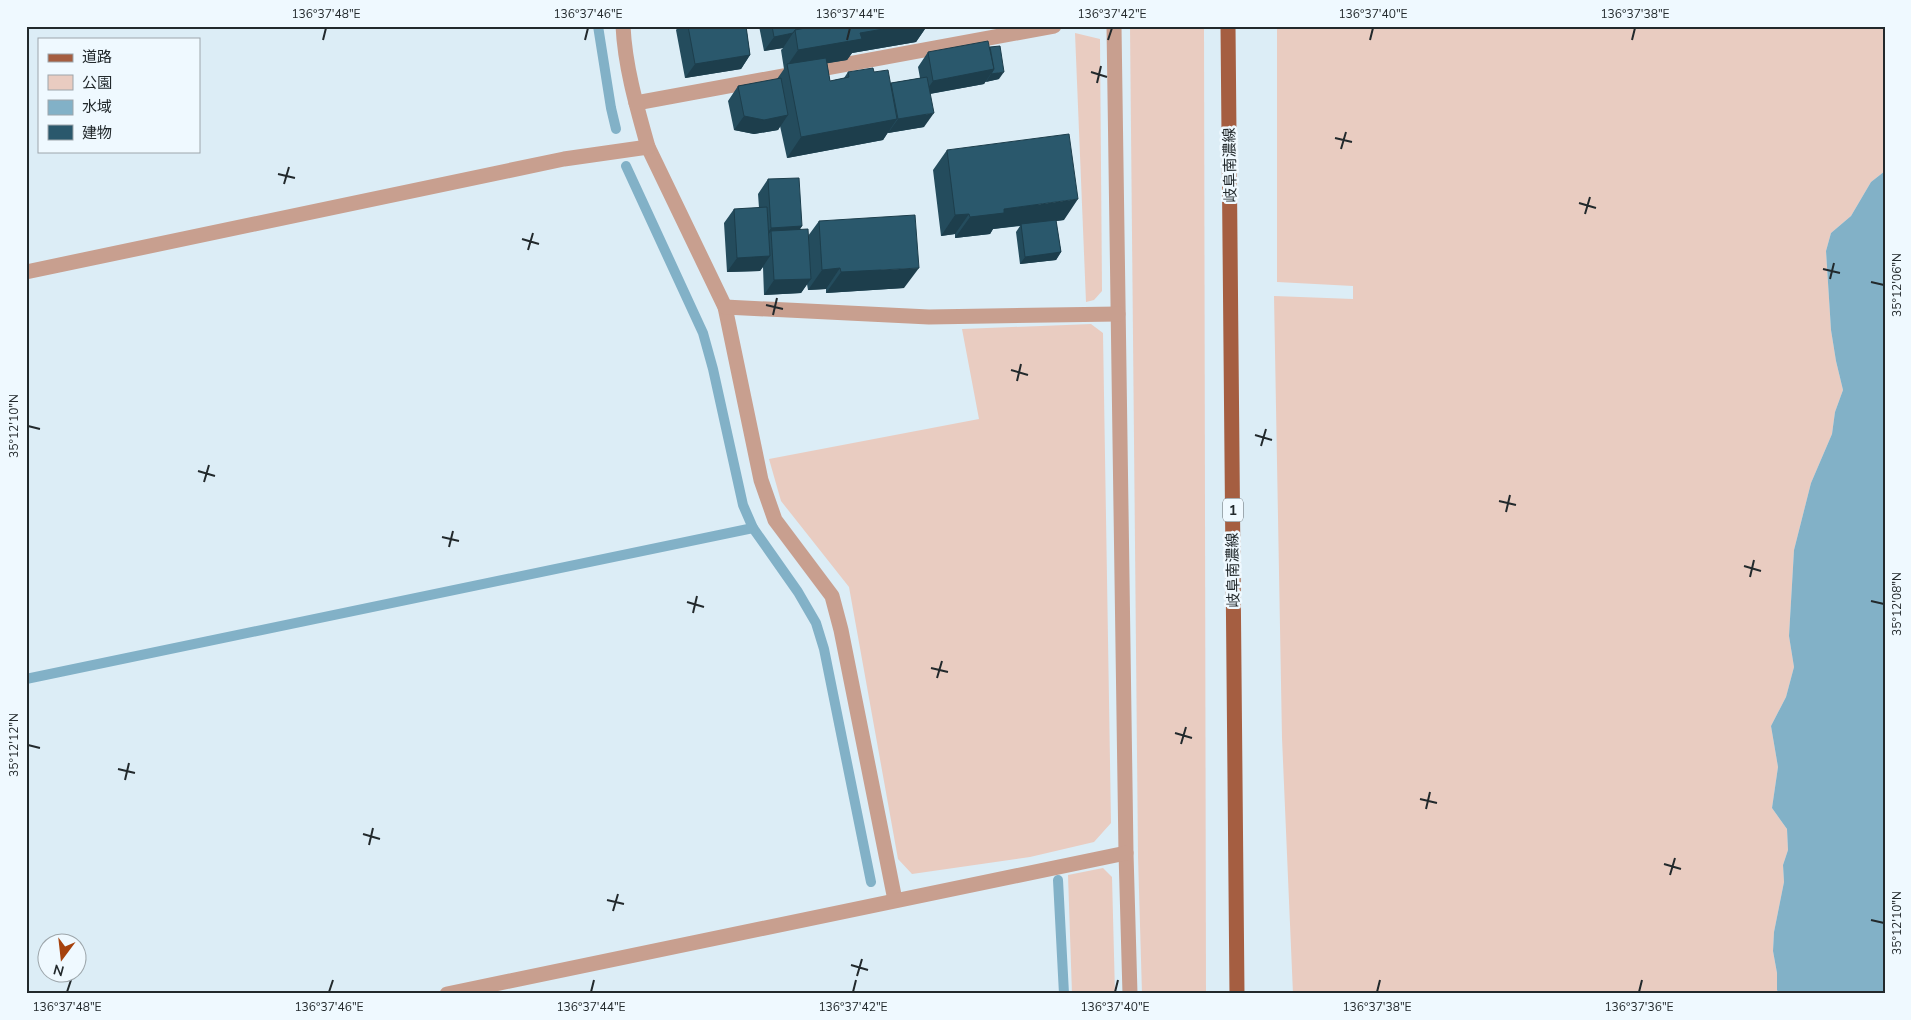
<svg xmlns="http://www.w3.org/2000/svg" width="1911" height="1020" viewBox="0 0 1911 1020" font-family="'Nunito Sans','Noto Sans JP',sans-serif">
<rect width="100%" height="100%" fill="#dcedf6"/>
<g fill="#e9ccc1">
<polygon points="1130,26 1204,26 1206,994 1142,994 1138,856"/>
<polygon points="1277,26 1885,26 1885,171 1871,182 1851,216 1831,233 1826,251 1831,330 1836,361 1843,390 1835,412 1832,434 1811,483 1794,550 1789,636 1794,667 1786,697 1771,726 1778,767 1772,808 1787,829 1788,850 1783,865 1784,882 1774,932 1773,951 1777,973 1777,990 1779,994 1293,994 1282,738 1274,296 1353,299 1353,286 1277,282"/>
<polygon points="1075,33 1100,39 1102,291 1094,300 1086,302"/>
<polygon points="1091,324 1103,333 1111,823 1094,842 1030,857 912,874 898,859 849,587 781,501 769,459 979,419 962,329"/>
<polygon points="1103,868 1112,877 1115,994 1072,994 1068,875"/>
</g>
<polygon fill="#82b1c7" points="1885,171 1885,994 1779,994 1777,990 1777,973 1773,951 1774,932 1784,882 1783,865 1788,850 1787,829 1772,808 1778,767 1771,726 1786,697 1794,667 1789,636 1794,550 1811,483 1832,434 1835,412 1843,390 1836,361 1831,330 1826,251 1831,233 1851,216 1871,182"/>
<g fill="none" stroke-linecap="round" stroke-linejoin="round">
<g stroke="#82b1c7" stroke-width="10">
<polyline points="598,26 611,108 616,129"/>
<polyline points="626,166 703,333 713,369 743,505 753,528 798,592 816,623 824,649 871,882"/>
<polyline points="26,679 753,528"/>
<polyline points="1058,880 1064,994"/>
</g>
<g stroke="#c89f8f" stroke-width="15">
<polyline points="1114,26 1126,853 1130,994"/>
<polyline points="636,103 1054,26"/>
<polyline points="648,147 725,307 761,480 775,520 832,596 841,630 895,900"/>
<path d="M26,272L564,159L648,147C637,108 625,67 623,26"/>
<polyline points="725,307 929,317 1118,314"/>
<polyline points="447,994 1126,853"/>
</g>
<polyline stroke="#a55e41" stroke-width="15" points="1228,26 1237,994"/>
</g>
<g fill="#244c5d">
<polygon points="679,26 746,26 750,55 741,69 685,78 676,30"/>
<polygon points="759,26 927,26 916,42 852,53 847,60 827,63 830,81 844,78 848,72 874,72 891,84 891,83 920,78 918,67 928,52 990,47 999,79 985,82 984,84 930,94 924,127 888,133 888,132 883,140 787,158 780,126 778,130 754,134 734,130 728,101 738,86 777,79 784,69 781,50 783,48 764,51"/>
<polygon points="947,150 1064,220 1056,221 1061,252 1056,260 1020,264 1016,232 1020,226 993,229 990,234 955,238 955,234 941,236 933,170"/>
<polygon points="768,179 802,226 800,229 808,236 819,221 904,288 826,293 826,289 808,290 807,284 801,293 764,295 763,267 760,271 727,272 724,223 734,209 759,208 758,194"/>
</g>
<g fill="#1d3e4c">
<polygon points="901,26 927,26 916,42 852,53 847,60 788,70 787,66 798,50 860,33"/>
<polygon points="793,33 783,48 764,51 774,37"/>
<polygon points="750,55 741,69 685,78 695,64"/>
<polygon points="994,69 984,84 923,95 933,81"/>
<polygon points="1004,72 999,79 986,82 991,74"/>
<polygon points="934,113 924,127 888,133 898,119"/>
<polygon points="788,115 778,130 754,134 734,130 744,116"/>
<polygon points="897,119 883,140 787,158 801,137"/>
<polygon points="1078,199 1064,220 993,229 990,234 955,238 970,217 1004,209"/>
<polygon points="969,214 955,234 941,236 955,215"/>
<polygon points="802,226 792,241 771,231 763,242 761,242 771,228"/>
<polygon points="1061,252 1056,260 1020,264 1025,257"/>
<polygon points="770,256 760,271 727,272 737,258"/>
<polygon points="840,268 826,289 808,290 822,270"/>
<polygon points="919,268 904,288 826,293 841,272"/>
<polygon points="811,279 801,293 764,295 774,280"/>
</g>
<g fill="#2a586c" stroke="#1d3e4c">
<polygon points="688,26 746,26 750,55 695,64"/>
<polygon points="772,26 816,26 795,30 793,33 774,37"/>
<polygon points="816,26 901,26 860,33 862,39 798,50 795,30"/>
<polygon points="988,41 994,69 933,81 928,52"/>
<polygon points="1000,46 1004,72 991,74 994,69 990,47"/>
<polygon points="826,58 830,81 849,77 848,72 873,68 874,72 888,70 897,119 801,137 787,64"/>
<polygon points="927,77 934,113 898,119 891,83"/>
<polygon points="781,78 788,115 764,120 744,116 738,86"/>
<polygon points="1069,134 1078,199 1004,209 1004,213 970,217 969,214 955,215 947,150"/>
<polygon points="799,178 802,226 771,228 768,179"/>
<polygon points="767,207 770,256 737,258 734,209"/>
<polygon points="915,215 919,268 841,272 840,268 822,270 819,221"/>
<polygon points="1056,220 1061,252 1025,257 1021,224"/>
<polygon points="808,229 811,279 774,280 771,231"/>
</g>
<path fill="none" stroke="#22292c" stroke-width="2" d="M323,40L326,28M585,40L588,28M847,40L850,28M1108,40L1112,28M1370,40L1373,28M1632,40L1635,28M1091,72L1107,77M1097,83L1101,66M1335,138L1352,142M1341,149L1346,132M278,174L295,178M284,184L289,167M1579,203L1596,208M1585,214L1590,197M522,239L539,244M528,250L533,233M1823,269L1840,273M1830,279L1834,263M1871,282L1884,285M766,305L783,309M773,315L777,298M1011,370L1028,375M1017,381L1021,364M28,426L40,429M1255,435L1272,440M1261,446L1266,429M198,471L215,476M204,482L209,465M1499,501L1516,505M1506,512L1510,495M442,537L459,541M449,547L453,531M1744,566L1761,571M1750,577L1754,560M1871,601L1884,604M687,602L704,607M693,613L697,596M931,668L948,672M937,678L942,661M1175,733L1192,738M1181,744L1186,727M28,745L40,748M118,769L135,773M125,780L129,763M1420,799L1437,803M1426,809L1430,792M363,834L380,839M369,845L373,828M1664,864L1681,869M1670,875L1675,858M607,900L624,904M613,911L618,894M1871,920L1884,923M851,965L868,970M857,976L862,959M67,992L71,980M329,992L333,980M591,992L594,980M853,992L856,980M1115,992L1118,980M1377,992L1380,980M1639,992L1642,980"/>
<g text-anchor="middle" stroke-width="5" stroke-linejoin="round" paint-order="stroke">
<rect fill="#eff9ff" stroke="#60676b" stroke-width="1" x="1223" y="498.5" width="20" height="23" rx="4"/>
<g font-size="14" font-weight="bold" fill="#22292c">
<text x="1233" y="515">1</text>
</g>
<g font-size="15" fill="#22292c" stroke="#eff9ff">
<text transform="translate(1230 165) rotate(-91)" y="5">岐阜南濃線</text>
<text transform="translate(1233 570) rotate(-91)" y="5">岐阜南濃線</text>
</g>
</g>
<rect width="1911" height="1020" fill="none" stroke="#eff9ff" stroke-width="55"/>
<rect x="38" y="38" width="162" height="115" fill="#eff9ff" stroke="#9da6ab"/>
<rect x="48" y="54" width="25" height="8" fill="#a55e41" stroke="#9da6ab"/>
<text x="82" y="62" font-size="15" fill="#22292c">道路</text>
<rect x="48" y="75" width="25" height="15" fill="#e9ccc1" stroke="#9da6ab"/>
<text x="82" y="88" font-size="15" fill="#22292c">公園</text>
<rect x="48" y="100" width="25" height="15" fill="#82b1c7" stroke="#9da6ab"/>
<text x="82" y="112" font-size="15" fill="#22292c">水域</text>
<rect x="48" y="125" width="25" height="15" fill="#2a586c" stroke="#9da6ab"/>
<text x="82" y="138" font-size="15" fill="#22292c">建物</text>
<g transform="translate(62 958) rotate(195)"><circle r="24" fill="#eff9ff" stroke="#9da6ab"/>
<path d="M0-4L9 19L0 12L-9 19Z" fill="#a6420d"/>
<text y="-8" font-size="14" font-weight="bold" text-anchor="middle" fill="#22292c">N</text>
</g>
<rect x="28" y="28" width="1856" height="964" fill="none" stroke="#22292c" stroke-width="2"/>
<g font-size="12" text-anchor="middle" fill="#22292c">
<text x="326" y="18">136°37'48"E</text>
<text x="588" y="18">136°37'46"E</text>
<text x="850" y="18">136°37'44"E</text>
<text x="1112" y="18">136°37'42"E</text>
<text x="1373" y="18">136°37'40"E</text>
<text x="1635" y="18">136°37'38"E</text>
<text transform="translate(1897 285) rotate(-90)" y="4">35°12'06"N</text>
<text transform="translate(14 426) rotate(-90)" y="4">35°12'10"N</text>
<text transform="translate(1897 604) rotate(-90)" y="4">35°12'08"N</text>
<text transform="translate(14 745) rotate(-90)" y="4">35°12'12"N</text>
<text transform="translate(1897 923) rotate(-90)" y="4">35°12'10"N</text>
<text x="67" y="1011">136°37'48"E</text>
<text x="329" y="1011">136°37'46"E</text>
<text x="591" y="1011">136°37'44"E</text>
<text x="853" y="1011">136°37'42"E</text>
<text x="1115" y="1011">136°37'40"E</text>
<text x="1377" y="1011">136°37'38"E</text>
<text x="1639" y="1011">136°37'36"E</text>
</g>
</svg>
